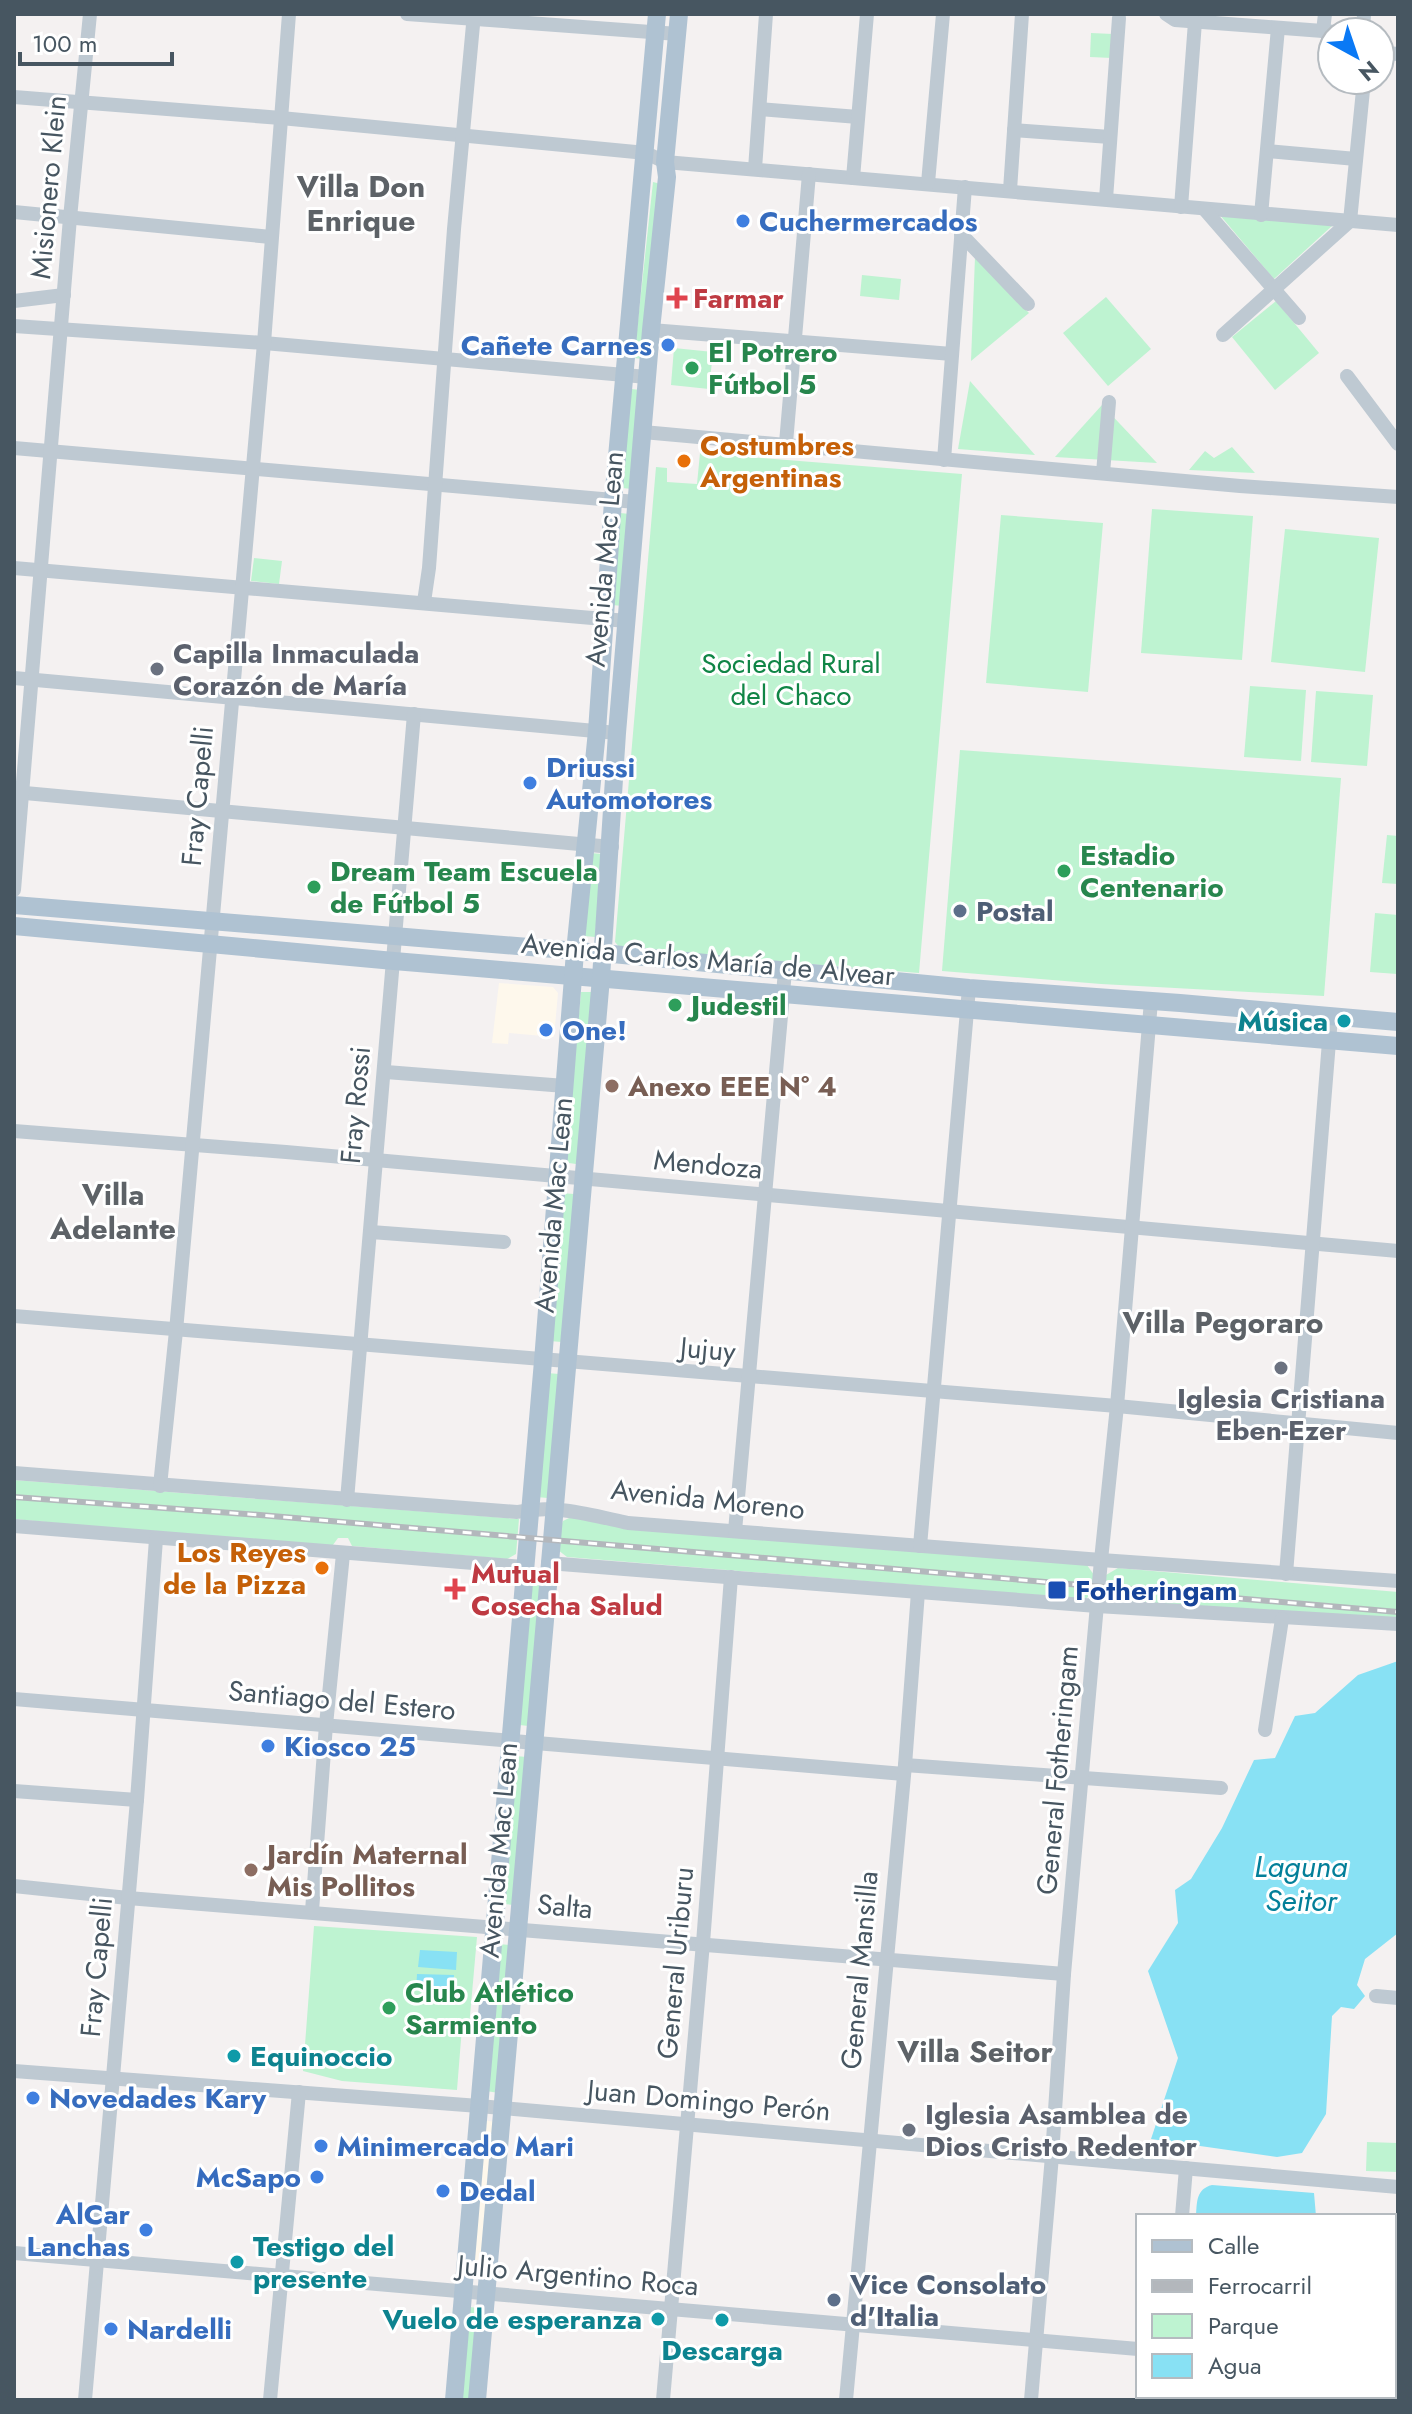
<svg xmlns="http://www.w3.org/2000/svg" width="1412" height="2414" viewBox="0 0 1412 2414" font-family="Jost,sans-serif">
<rect width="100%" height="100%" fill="#f4f1f1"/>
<g fill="#fef8ec">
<polygon points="499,983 553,987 558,993 554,1037 509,1033 508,1044 492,1043"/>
<polygon points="482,2120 496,2122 482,2272 469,2271"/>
</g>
<g fill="#bef3d1">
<polygon points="1091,33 1113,34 1112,58 1090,57"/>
<polygon points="653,182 661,184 643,359 634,358"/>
<polygon points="1219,214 1333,225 1274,279"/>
<polygon points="975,257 1029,313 971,361"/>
<polygon points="862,275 901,279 899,300 860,296"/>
<polygon points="1106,297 1151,349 1108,386 1063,333"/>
<polygon points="1276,301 1319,353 1275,390 1232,337"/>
<polygon points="674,348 713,352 709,389 671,385"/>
<polygon points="970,381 1035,455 958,449"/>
<polygon points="631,389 641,390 632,489 622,488"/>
<polygon points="1102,405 1157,463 1055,457"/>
<polygon points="1232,447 1255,473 1189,470 1205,451 1214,458"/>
<polygon points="700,453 962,474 919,973 621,949 615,942 656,467 667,468 667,482 697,484"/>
<polygon points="1152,509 1253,516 1242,660 1141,653"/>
<polygon points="620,513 630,514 623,606 612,605"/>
<polygon points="1001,515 1103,523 1088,692 986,683"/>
<polygon points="1285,529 1379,538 1365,672 1271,662"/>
<polygon points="254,558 282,561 279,584 251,581"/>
<polygon points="1250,686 1306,690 1301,761 1244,757"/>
<polygon points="1316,691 1373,695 1367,766 1311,762"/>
<polygon points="960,750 1341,778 1324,996 1101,984 942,971"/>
<polygon points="1387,835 1398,836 1398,884 1382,883"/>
<polygon points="591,853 602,854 595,937 584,936"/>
<polygon points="1375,913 1398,915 1397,974 1370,972"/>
<polygon points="581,992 593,992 579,1157 576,1164 569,1163 566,1157"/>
<polygon points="561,1193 574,1194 562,1342 549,1341"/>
<polygon points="547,1373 559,1374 548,1498 536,1497"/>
<polygon points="14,1480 519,1519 516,1554 507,1559 352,1546 348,1538 338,1538 330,1549 14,1519"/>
<polygon points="573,1516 1087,1565 1094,1575 1093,1591 1086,1599 567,1557 558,1550 558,1534 563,1521"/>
<polygon points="1118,1568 1398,1592 1398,1620 1118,1602 1105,1598 1106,1575"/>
<polygon points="528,1578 541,1578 529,1726 519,1725"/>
<polygon points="515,1756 527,1757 516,1905 503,1904"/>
<polygon points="314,1926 477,1937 469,2027 462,2027 457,2090 342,2081 303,2071"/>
<polygon points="498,1944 511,1945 499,2093 486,2091"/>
<polygon points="1367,2142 1398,2143 1398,2172 1366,2171"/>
<polygon points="470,2307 478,2308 470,2399 462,2399"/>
</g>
<g fill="#88e1f4">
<polygon points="1398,1661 1398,1933 1365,1959 1357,1985 1365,1996 1354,2009 1341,2007 1332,2016 1326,2114 1302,2153 1277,2157 1151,2139 1178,2058 1148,1971 1178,1923 1175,1890 1191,1879 1222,1828 1254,1760 1275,1758 1295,1716 1315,1713 1358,1675"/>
<polygon points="420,1950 457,1952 456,1970 418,1967"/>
<polygon points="417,1974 454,1975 453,1990 416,1989"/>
<path d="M1212,2185L1314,2193L1316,2216H1196C1197,2202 1196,2189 1212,2185Z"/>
</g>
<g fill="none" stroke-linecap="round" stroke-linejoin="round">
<g stroke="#bec9d2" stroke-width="14">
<polyline points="407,14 678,34"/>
<polyline points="1166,14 1175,20 1336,32"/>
<polyline points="1323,31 1325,14"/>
<polyline points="1363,32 1364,14"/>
<polyline points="1387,53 1398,54"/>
<polyline points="14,97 281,118 646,153 665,162 1398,225"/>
<polyline points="760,109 858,117"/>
<polyline points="1014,130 1110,137"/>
<polyline points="1267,151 1356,159"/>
<polyline points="755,169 766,14"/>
<polyline points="853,178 867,14"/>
<polyline points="928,183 943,14"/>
<polyline points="1010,190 1022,14"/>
<polyline points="1106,199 1119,18"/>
<polyline points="1181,207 1195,22"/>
<polyline points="1205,210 1299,318"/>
<polyline points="14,212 271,237"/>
<polyline points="1261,215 1278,28"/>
<polyline points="961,234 1028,304"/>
<polyline points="14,301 64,295"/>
<polyline points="14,326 264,343 647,377"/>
<polyline points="651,330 952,354"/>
<polyline points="1223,335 1350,221 1364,80"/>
<polyline points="1347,376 1398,444"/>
<polyline points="643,432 1240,486 1398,497"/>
<polyline points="786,443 809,174"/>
<polyline points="14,448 636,502"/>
<polyline points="944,460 965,187"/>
<polyline points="1103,473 1109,402"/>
<polyline points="14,568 627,621"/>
<polyline points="424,602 429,568 454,229 474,14"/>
<polyline points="14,678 617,733"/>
<polyline points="14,792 612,847"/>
<polyline points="14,890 70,218 90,14"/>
<polyline points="386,1072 565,1086"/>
<polyline points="14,1131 286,1152 1398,1251"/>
<polyline points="371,1232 504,1242"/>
<polyline points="14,1316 1117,1406 1398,1433"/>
<path d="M14,1473L517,1512C555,1504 591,1515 628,1523L1101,1560L1398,1581"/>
<polyline points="160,1486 176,1331 264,343 289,14"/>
<polyline points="347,1500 414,714"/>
<polyline points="14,1526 524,1567"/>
<polyline points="735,1531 785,971"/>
<polyline points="920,1546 969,988"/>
<polyline points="548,1563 1097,1606 1398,1624"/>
<polyline points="1286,1574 1331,1017"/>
<polyline points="14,1699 904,1774"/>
<polyline points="1265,1730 1282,1619"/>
<polyline points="905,1765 1221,1788"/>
<polyline points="14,1791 137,1800"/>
<polyline points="14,1886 128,1898 1064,1974"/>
<polyline points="312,1911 326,1725 343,1554"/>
<polyline points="1376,1996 1398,1998"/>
<polyline points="14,2071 479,2106 1398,2187"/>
<polyline points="1182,2216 1186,2168"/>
<polyline points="14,2253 1138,2349"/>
<polyline points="1394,2371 1398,2371"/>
<polyline points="85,2400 137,1800 156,1539"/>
<polyline points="270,2400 299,2092"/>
<polyline points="663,2400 703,1943 731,1577"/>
<polyline points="846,2400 905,1765 918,1592"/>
<polyline points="1031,2400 1052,2156 1064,1974 1101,1560 1117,1406 1151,1001"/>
<polyline points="1168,2400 1168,2396"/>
</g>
<g stroke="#afc2d2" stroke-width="18">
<polyline points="14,905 602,953 969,988 1180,1003 1398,1022"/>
<polyline points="14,926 394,961 1398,1046"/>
<polyline points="454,2400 543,1361 575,952 597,731 613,501 657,14"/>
<polyline points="477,2400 601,978 617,733 651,330 667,177 665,162 679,14"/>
</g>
<g stroke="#b3b7bc" stroke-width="6">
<polyline id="rail" points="14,1497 260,1515 1398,1612"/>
</g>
<use href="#rail" stroke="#fff" stroke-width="3" stroke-dasharray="9" stroke-linecap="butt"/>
</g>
<g fill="#3f7fe0" stroke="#fff" stroke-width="3">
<circle cx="743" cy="221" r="8"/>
<circle cx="668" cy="345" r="8"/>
<circle cx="530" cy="783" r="8"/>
<circle cx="546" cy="1030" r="8"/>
<circle cx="268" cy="1746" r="8"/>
<circle cx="33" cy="2098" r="8"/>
<circle cx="321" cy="2146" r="8"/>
<circle cx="317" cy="2177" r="8"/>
<circle cx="443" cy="2191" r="8"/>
<circle cx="146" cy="2230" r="8"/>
<circle cx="111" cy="2329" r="8"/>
</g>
<g fill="#e0444e" stroke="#fff" stroke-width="3">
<path d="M673 286h8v8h8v8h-8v8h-8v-8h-8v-8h8z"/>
<path d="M451 1577h8v8h8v8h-8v8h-8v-8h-8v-8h8z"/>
</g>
<g fill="#2e9e5b" stroke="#fff" stroke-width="3">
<circle cx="692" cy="368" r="8"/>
<circle cx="1064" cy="871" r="8"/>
<circle cx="314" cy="887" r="8"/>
<circle cx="675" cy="1005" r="8"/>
<circle cx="389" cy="2008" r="8"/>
</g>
<g fill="#e8710a" stroke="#fff" stroke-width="3">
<circle cx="684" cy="461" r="8"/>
<circle cx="322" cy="1568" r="8"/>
</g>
<g fill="#6b7280" stroke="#fff" stroke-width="3">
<circle cx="157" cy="669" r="8"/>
<circle cx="1281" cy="1368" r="8"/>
<circle cx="909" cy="2130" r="8"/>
</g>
<g fill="#5c6f8a" stroke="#fff" stroke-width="3">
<circle cx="960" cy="911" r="8"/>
<circle cx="834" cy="2300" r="8"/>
</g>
<g fill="#0f9aa8" stroke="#fff" stroke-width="3">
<circle cx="1344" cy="1021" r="8"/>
<circle cx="234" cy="2056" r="8"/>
<circle cx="237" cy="2262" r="8"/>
<circle cx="658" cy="2319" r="8"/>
<circle cx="722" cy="2320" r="8"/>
</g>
<g fill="#8d6e63" stroke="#fff" stroke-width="3">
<circle cx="612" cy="1086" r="8"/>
<circle cx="251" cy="1870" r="8"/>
</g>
<rect fill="#1a4fb4" stroke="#fff" stroke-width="3" x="1047" y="1580" width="20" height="20" rx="4"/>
<g text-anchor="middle" stroke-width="6" stroke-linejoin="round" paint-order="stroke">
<g font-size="28" fill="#475661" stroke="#fff">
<text transform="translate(48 187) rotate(-85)" y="10">Misionero Klein</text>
<text transform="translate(604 559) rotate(-85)" y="10">Avenida Mac Lean</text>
<text transform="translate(197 796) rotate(-85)" y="10">Fray Capelli</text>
<text transform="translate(708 959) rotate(5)" y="10">Avenida Carlos María de Alvear</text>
<text transform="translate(355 1105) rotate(-85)" y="10">Fray Rossi</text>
<text transform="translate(708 1164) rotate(5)" y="10">Mendoza</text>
<text transform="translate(553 1205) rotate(-85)" y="10">Avenida Mac Lean</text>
<text transform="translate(708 1349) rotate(5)" y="10">Jujuy</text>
<text transform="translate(708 1499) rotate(6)" y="10">Avenida Moreno</text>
<text transform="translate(342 1700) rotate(5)" y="10">Santiago del Estero</text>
<text transform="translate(1057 1770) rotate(-85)" y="10">General Fotheringam</text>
<text transform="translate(498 1850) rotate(-85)" y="10">Avenida Mac Lean</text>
<text transform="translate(565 1906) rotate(5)" y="10">Salta</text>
<text transform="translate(675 1963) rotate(-85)" y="10">General Uriburu</text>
<text transform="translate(96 1967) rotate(-85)" y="10">Fray Capelli</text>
<text transform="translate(859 1970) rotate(-85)" y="10">General Mansilla</text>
<text transform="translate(709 2100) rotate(5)" y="10">Juan Domingo Perón</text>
<text transform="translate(578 2275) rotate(5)" y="10">Julio Argentino Roca</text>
</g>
<g font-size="28" font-weight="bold" fill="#366cbe" stroke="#fff" text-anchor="start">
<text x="759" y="231">Cuchermercados</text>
<text x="652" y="355" text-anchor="end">Cañete Carnes</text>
<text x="546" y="777">Driussi<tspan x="546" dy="32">Automotores</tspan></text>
<text x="562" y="1040">One!</text>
<text x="284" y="1756">Kiosco 25</text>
<text x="49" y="2108">Novedades Kary</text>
<text x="337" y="2156">Minimercado Mari</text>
<text x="301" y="2187" text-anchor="end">McSapo</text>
<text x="459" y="2201">Dedal</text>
<text x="130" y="2224" text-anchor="end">AlCar<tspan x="130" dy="32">Lanchas</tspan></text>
<text x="127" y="2339">Nardelli</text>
</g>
<g font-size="28" font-weight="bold" fill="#be3a42" stroke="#fff" text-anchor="start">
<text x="693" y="308">Farmar</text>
<text x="471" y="1583">Mutual<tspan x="471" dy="32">Cosecha Salud</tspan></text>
</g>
<g font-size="28" font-weight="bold" fill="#27864d" stroke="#fff" text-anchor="start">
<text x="708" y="362">El Potrero<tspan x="708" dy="32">Fútbol 5</tspan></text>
<text x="1080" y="865">Estadio<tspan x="1080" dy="32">Centenario</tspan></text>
<text x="330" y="881">Dream Team Escuela<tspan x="330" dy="32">de Fútbol 5</tspan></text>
<text x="691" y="1015">Judestil</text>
<text x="405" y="2002">Club Atlético<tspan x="405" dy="32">Sarmiento</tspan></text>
</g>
<g font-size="28" font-weight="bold" fill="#c56008" stroke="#fff" text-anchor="start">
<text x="700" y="455">Costumbres<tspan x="700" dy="32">Argentinas</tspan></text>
<text x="306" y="1562" text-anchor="end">Los Reyes<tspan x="306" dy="32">de la Pizza</tspan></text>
</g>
<g font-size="28" font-weight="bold" fill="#5b616d" stroke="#fff" text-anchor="start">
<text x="173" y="663">Capilla Inmaculada<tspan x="173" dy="32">Corazón de María</tspan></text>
<text x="1281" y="1408" text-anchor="middle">Iglesia Cristiana<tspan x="1281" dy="32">Eben-Ezer</tspan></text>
<text x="925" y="2124">Iglesia Asamblea de<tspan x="925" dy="32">Dios Cristo Redentor</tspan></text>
</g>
<g font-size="28" fill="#108546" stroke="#fff">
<text x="791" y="673">Sociedad Rural<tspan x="791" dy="32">del Chaco</tspan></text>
</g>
<g font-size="28" font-weight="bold" fill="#4e5e75" stroke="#fff" text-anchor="start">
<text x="976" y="921">Postal</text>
<text x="850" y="2294">Vice Consolato<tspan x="850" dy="32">d'Italia</tspan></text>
</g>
<g font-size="28" font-weight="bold" fill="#0d838f" stroke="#fff" text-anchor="end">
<text x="1328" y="1031">Música</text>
<text x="250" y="2066" text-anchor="start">Equinoccio</text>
<text x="253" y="2256" text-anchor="start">Testigo del<tspan x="253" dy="32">presente</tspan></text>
<text x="642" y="2329">Vuelo de esperanza</text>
<text x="722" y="2360" text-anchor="middle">Descarga</text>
</g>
<g font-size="28" font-weight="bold" fill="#785e54" stroke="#fff" text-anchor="start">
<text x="628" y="1096">Anexo EEE Nº 4</text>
<text x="267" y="1864">Jardín Maternal<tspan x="267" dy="32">Mis Pollitos</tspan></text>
</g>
<g font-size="28" font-weight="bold" fill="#164399" stroke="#fff" text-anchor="start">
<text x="1075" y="1600">Fotheringam</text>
</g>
<g font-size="30" font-weight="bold" fill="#5d6267" stroke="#fff">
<text x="361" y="197">Villa Don<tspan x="361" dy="34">Enrique</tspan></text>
<text x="113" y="1205">Villa<tspan x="113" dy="34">Adelante</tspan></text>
<text x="1223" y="1333">Villa Pegoraro</text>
<text x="975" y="2062">Villa Seitor</text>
</g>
<g font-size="30" font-style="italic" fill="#037f99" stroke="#fff">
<text x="1301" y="1877">Laguna<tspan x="1301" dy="34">Seitor</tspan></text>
</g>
</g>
<rect width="1412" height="2414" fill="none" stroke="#475661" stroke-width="32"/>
<rect x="1136" y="2214" width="260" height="184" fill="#ffffff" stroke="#b5bbc0" stroke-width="2"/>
<rect x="1152" y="2240" width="40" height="12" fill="#afc2d2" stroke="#b5bbc0" stroke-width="2"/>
<text x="1208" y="2254" font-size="24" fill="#475661">Calle</text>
<rect x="1152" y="2280" width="40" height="12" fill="#b3b7bc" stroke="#b5bbc0" stroke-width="2"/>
<text x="1208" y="2294" font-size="24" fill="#475661">Ferrocarril</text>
<rect x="1152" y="2314" width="40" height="24" fill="#bef3d1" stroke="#b5bbc0" stroke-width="2"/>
<text x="1208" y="2334" font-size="24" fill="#475661">Parque</text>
<rect x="1152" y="2354" width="40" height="24" fill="#88e1f4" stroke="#b5bbc0" stroke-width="2"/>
<text x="1208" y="2374" font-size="24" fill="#475661">Agua</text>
<g transform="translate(1356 56) rotate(140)"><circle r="38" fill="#ffffff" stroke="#b5bbc0" stroke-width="2"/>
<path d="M0-6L14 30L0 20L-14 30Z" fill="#0a79f5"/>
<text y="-12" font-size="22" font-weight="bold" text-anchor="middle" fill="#475661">N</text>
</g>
<path d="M20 52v12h152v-12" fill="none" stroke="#475661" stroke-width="4"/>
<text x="32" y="52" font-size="24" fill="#475661" stroke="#ffffff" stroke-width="6" paint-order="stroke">100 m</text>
</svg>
